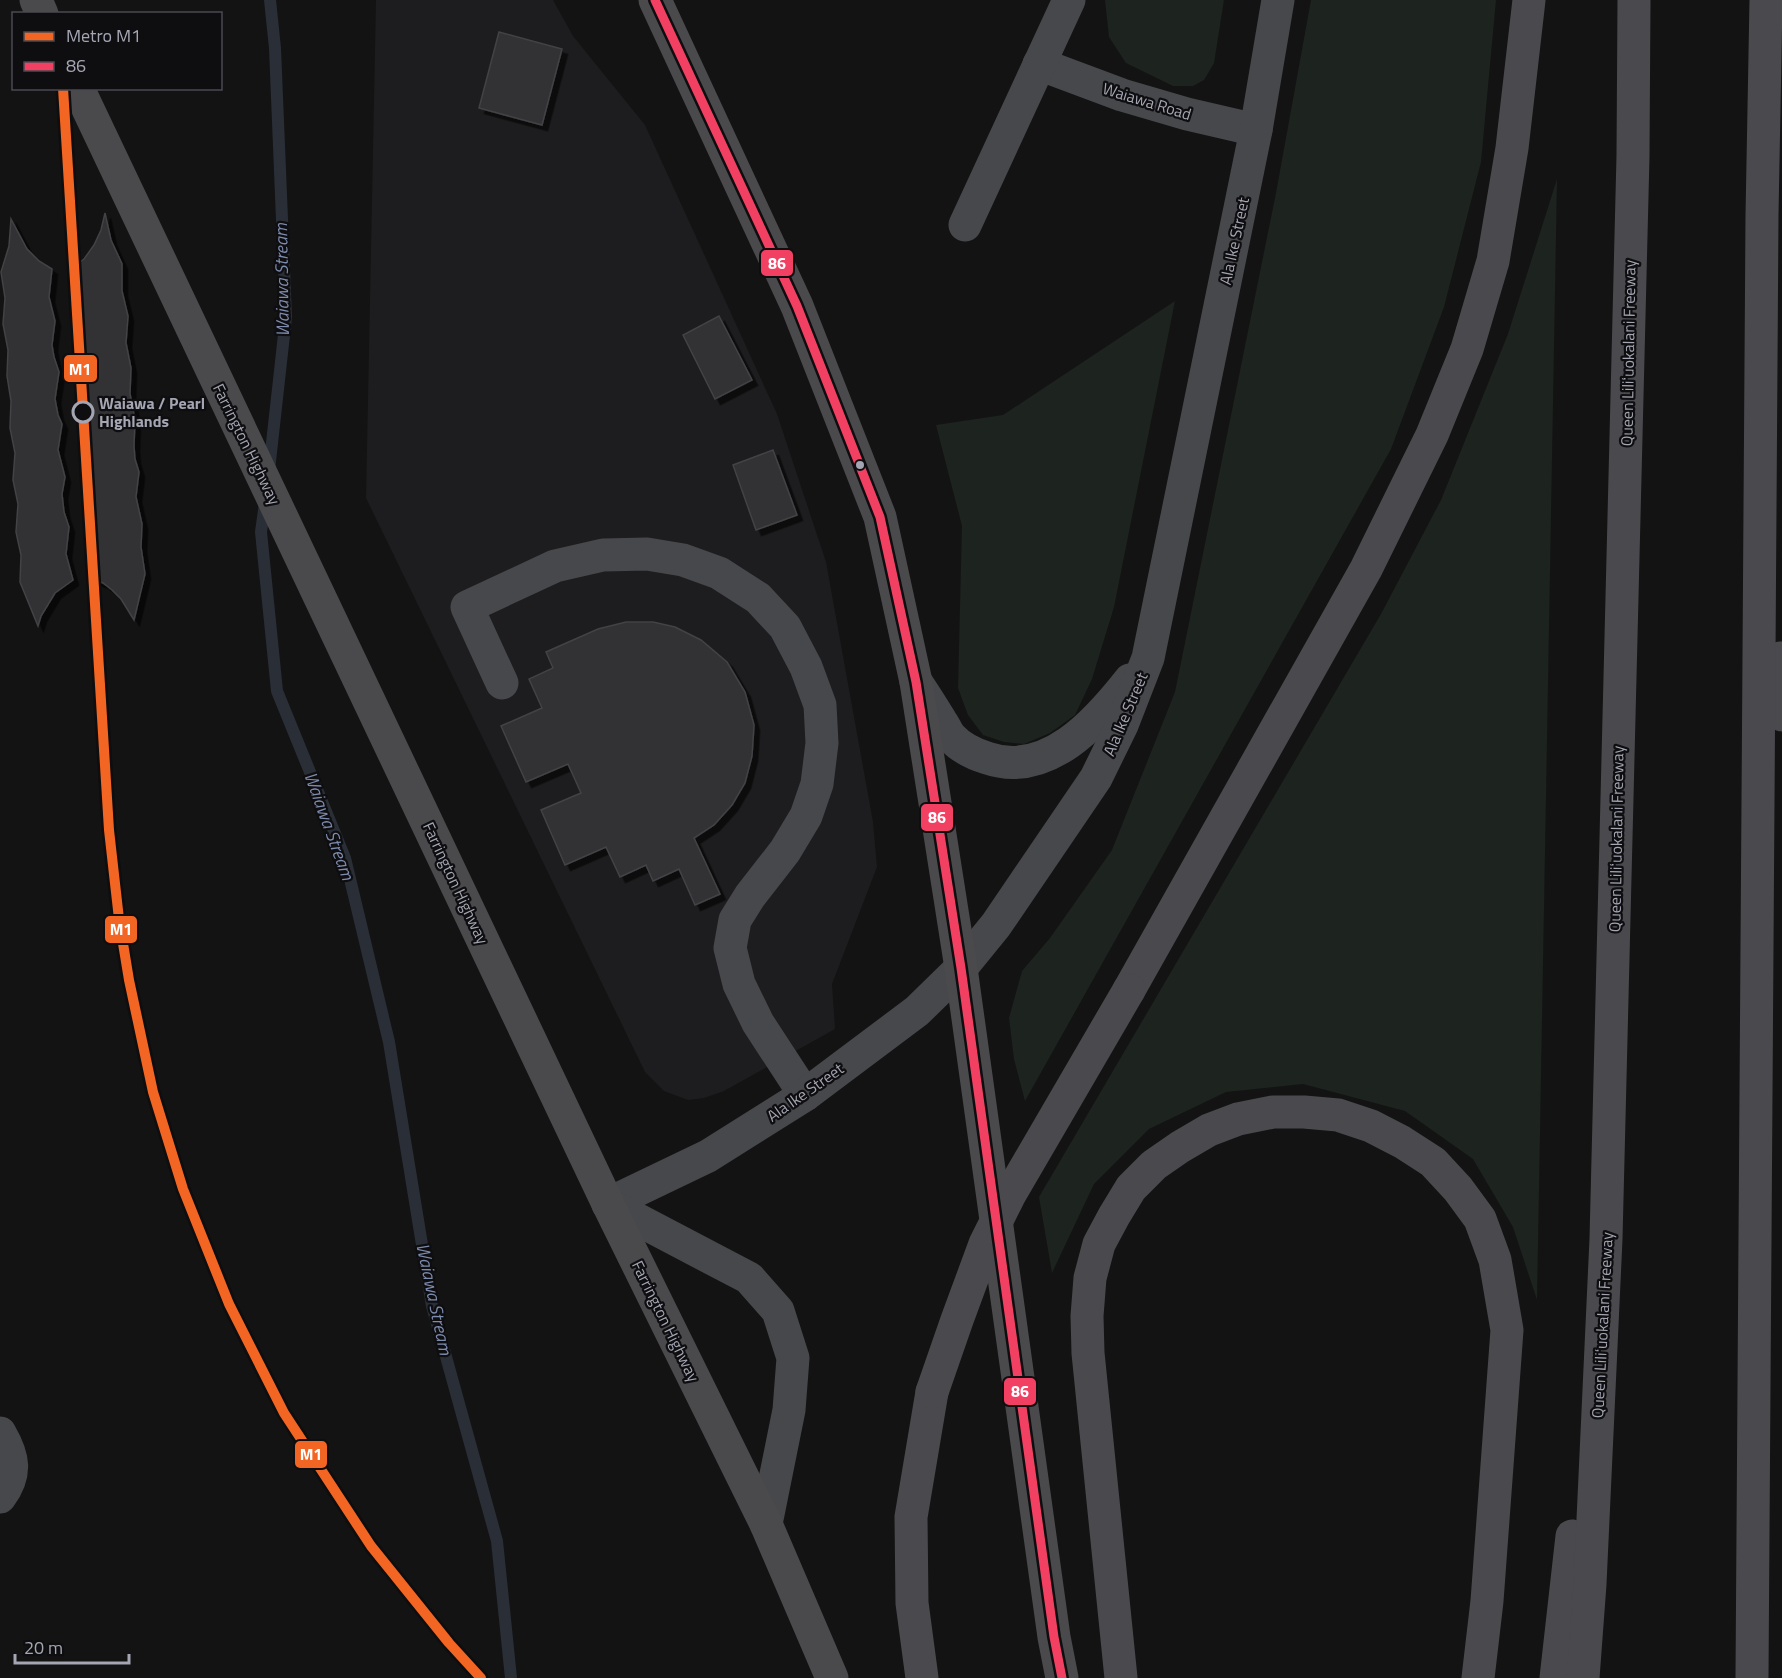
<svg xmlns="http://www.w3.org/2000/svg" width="1782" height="1678" viewBox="0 0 1782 1678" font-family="'Titillium Web',sans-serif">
<defs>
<filter id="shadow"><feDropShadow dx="5.5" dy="5.5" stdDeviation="0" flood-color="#0009"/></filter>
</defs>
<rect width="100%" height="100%" fill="#131313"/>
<polygon fill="#1d1d1f" points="376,0 553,0 573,36 645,125 777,414 826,562 873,822 877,867 832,984 835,1029 724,1091 704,1098 688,1100 664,1091 645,1072 366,498"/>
<g fill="#1d231f">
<polygon points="1105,0 1224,0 1214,63 1204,80 1193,86 1173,86 1126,63 1109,37"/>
<polygon points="1311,0 1496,0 1481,162 1444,307 1391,449 1025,1101 1014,1059 1009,1018 1022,971 1050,938 1112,850 1175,692 1276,193"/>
<polygon points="1557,179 1537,1300 1513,1227 1473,1159 1405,1111 1303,1084 1226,1092 1149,1129 1094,1184 1052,1273 1039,1197 1381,614 1441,500 1508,334"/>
<polygon points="1175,301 1114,607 1092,679 1075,715 1050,733 1024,744 1004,742 983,735 968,715 958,688 962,526 936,425 1003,415"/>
</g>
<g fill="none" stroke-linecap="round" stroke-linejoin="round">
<g stroke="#2a2f37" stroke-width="12">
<polyline points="269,470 286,317 275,48 270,0"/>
<polyline points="265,503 261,532 277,691 345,858 389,1042 432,1306 497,1541 511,1678"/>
</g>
</g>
<g fill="#323234" stroke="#424246" stroke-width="1.5" filter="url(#shadow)">
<polygon points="499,32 562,49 542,125 479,108"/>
<polygon points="105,213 111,240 122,264 122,291 128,316 126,343 131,368 130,394 135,420 134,446 135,459 139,472 136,497 142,524 141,547 145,574 134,620 121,599 112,590 103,583 92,579 94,571 96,551 89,526 91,518 92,500 86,476 90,448 83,423 86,397 79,371 82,355 82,343 76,319 79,295 72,268 84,259 94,245 101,230"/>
<polygon points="11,219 27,249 39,261 52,269 49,297 55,321 52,345 54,357 59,372 55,399 58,415 62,424 58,450 65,477 62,494 64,512 69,527 66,554 73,580 55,593 41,616 38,626 20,582 21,555 16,532 18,504 13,480 15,453 10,428 11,401 7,376 8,350 3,324 5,298 1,272 9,246"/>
<polygon points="719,316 752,380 715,399 683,335"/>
<polygon points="773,450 797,515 756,530 733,465"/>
<polygon points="626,622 653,622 675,627 701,640 727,662 745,692 754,725 752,756 745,783 732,805 714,825 694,838 720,894 695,905 679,869 653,881 646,865 620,877 606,847 565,865 541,810 581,793 568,764 526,782 501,726 542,708 529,679 553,668 546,652 598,629"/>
</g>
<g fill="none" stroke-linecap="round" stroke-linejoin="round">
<g stroke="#47484b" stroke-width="33">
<polyline points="1039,64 1122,95 1187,114 1256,130"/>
<polyline points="965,225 1069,0"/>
<path d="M916,682C925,695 933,708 941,721C945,726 947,733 951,737C960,747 974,754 987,758C1047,779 1097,722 1130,680"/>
<polyline points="502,683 467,607 555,566 603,555 647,554 683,560 719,573 758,598 785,627 806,667 820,705 822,743 817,784 806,816 785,851 750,896 735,920 730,948 739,984 758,1023 805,1095"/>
<polyline points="608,1204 708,1156 805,1095 917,1011 961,968 996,925 1096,778 1122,725 1148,658 1256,130 1278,0"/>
<polyline points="608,1204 749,1278 778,1311 793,1358 789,1410 766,1524"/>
<path d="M0,1433C14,1457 17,1474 0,1497"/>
</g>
<g stroke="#4a4a4d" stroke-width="33">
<polyline points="36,0 42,14"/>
<polyline points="655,0 797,306 880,517 916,682 961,968 1054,1637 1062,1678"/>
<polyline points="78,88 608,1204 766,1524 832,1678"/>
</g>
<g stroke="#4a494d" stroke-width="33">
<polyline points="1780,658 1782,715"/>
<polyline points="1129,990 1366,569 1432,435 1467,349 1493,261 1512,148 1529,0"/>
<polyline points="922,1678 912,1603 911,1517 932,1392"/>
<polyline points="1121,1678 1088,1353 1087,1316 1090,1278 1099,1244 1114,1216 1131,1188 1154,1165 1180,1147 1209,1130 1238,1119 1273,1112 1304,1112 1338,1115 1371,1126 1402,1142 1433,1162 1458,1189 1480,1219 1495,1260 1507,1330 1487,1601 1478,1678"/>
<polyline points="1556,1678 1572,1536"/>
<polyline points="1583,1678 1590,1584 1606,1239 1633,156 1634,0"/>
<polyline points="1752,1678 1762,216 1766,0"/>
</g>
<polyline stroke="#4a494d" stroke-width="33" points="932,1392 957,1320 985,1244 1009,1196 1129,990"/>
<g stroke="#0e0d0f" stroke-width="14">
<polyline id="bus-1" points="655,0 797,306 880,517 916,682 961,968 1054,1637 1062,1678"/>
</g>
<use href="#bus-1" stroke="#f24062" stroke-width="9"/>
<g stroke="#0e0d0f" stroke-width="15">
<polyline id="metro-1" points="63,88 109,830 119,919 129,980 153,1092 183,1189 229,1304 284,1413 371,1546 449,1643 481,1678"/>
</g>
<use href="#metro-1" stroke="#f26522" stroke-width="10"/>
</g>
<circle fill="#0e0d0f" stroke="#a4a6b3" stroke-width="3" cx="83" cy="412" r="10"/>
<circle fill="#a4a6b3" stroke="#0e0d0f" stroke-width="2" cx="860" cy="465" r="5"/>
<g text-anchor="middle" stroke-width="4.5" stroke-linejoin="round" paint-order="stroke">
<g font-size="16" fill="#a4a6b3" stroke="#0e0d0f">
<text transform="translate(1147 101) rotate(17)" y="6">Waiawa Road</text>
<text transform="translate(1234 241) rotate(-78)" y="6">Ala Ike Street</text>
<text transform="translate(1628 353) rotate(-89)" y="6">Queen Liliʻuokalani Freeway</text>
<text transform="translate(247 444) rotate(64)" y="6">Farrington Highway</text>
<text transform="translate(1125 714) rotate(-67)" y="6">Ala Ike Street</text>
<text transform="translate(1616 839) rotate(-89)" y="6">Queen Liliʻuokalani Freeway</text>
<text transform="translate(456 883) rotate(65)" y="6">Farrington Highway</text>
<text transform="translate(805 1092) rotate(-35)" y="6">Ala Ike Street</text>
<text transform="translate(666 1321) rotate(64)" y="6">Farrington Highway</text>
<text transform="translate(1602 1325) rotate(-87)" y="6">Queen Liliʻuokalani Freeway</text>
</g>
<g font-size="16" font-weight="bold" fill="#a4a6b3" stroke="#0e0d0f" text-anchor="start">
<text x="99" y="409">Waiawa / Pearl<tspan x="99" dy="18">Highlands</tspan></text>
</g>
<g font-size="18" font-style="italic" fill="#7d8bad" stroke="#0e0d0f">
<text transform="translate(282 280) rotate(-91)" y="6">Waiawa Stream</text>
<text transform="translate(329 826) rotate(70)" y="6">Waiawa Stream</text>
<text transform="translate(434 1299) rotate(78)" y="6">Waiawa Stream</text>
</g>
</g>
<g stroke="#0e0d0f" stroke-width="2">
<rect x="760" y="249" width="34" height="28" rx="6" fill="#f24062"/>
<rect x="63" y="354" width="35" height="29" rx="6" fill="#f26522"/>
<rect x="920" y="803" width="34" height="29" rx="6" fill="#f24062"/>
<rect x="104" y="915" width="34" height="29" rx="6" fill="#f26522"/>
<rect x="1003" y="1377" width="34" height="29" rx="6" fill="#f24062"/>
<rect x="294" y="1440" width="34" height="29" rx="6" fill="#f26522"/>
</g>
<g font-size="16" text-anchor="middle" font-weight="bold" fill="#fff">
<text x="777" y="269">86</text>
<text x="80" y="375">M1</text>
<text x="937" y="823">86</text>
<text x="121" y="935">M1</text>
<text x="1020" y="1397">86</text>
<text x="311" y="1460">M1</text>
</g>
<rect x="12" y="12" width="210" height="78" fill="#0e0d0f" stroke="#4a4a51" stroke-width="1.5"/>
<rect x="24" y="32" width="30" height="9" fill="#f26522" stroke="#4a4a51" stroke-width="1.5"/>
<text x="66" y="42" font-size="18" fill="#a4a6b3">Metro M1</text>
<rect x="24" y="62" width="30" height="9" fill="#f24062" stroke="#4a4a51" stroke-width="1.5"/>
<text x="66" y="72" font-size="18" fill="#a4a6b3">86</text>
<path d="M15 1654v9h114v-9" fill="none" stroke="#a4a6b3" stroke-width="3"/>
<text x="24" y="1654" font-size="18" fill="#a4a6b3" stroke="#0e0d0f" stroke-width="4.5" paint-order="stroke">20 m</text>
</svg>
